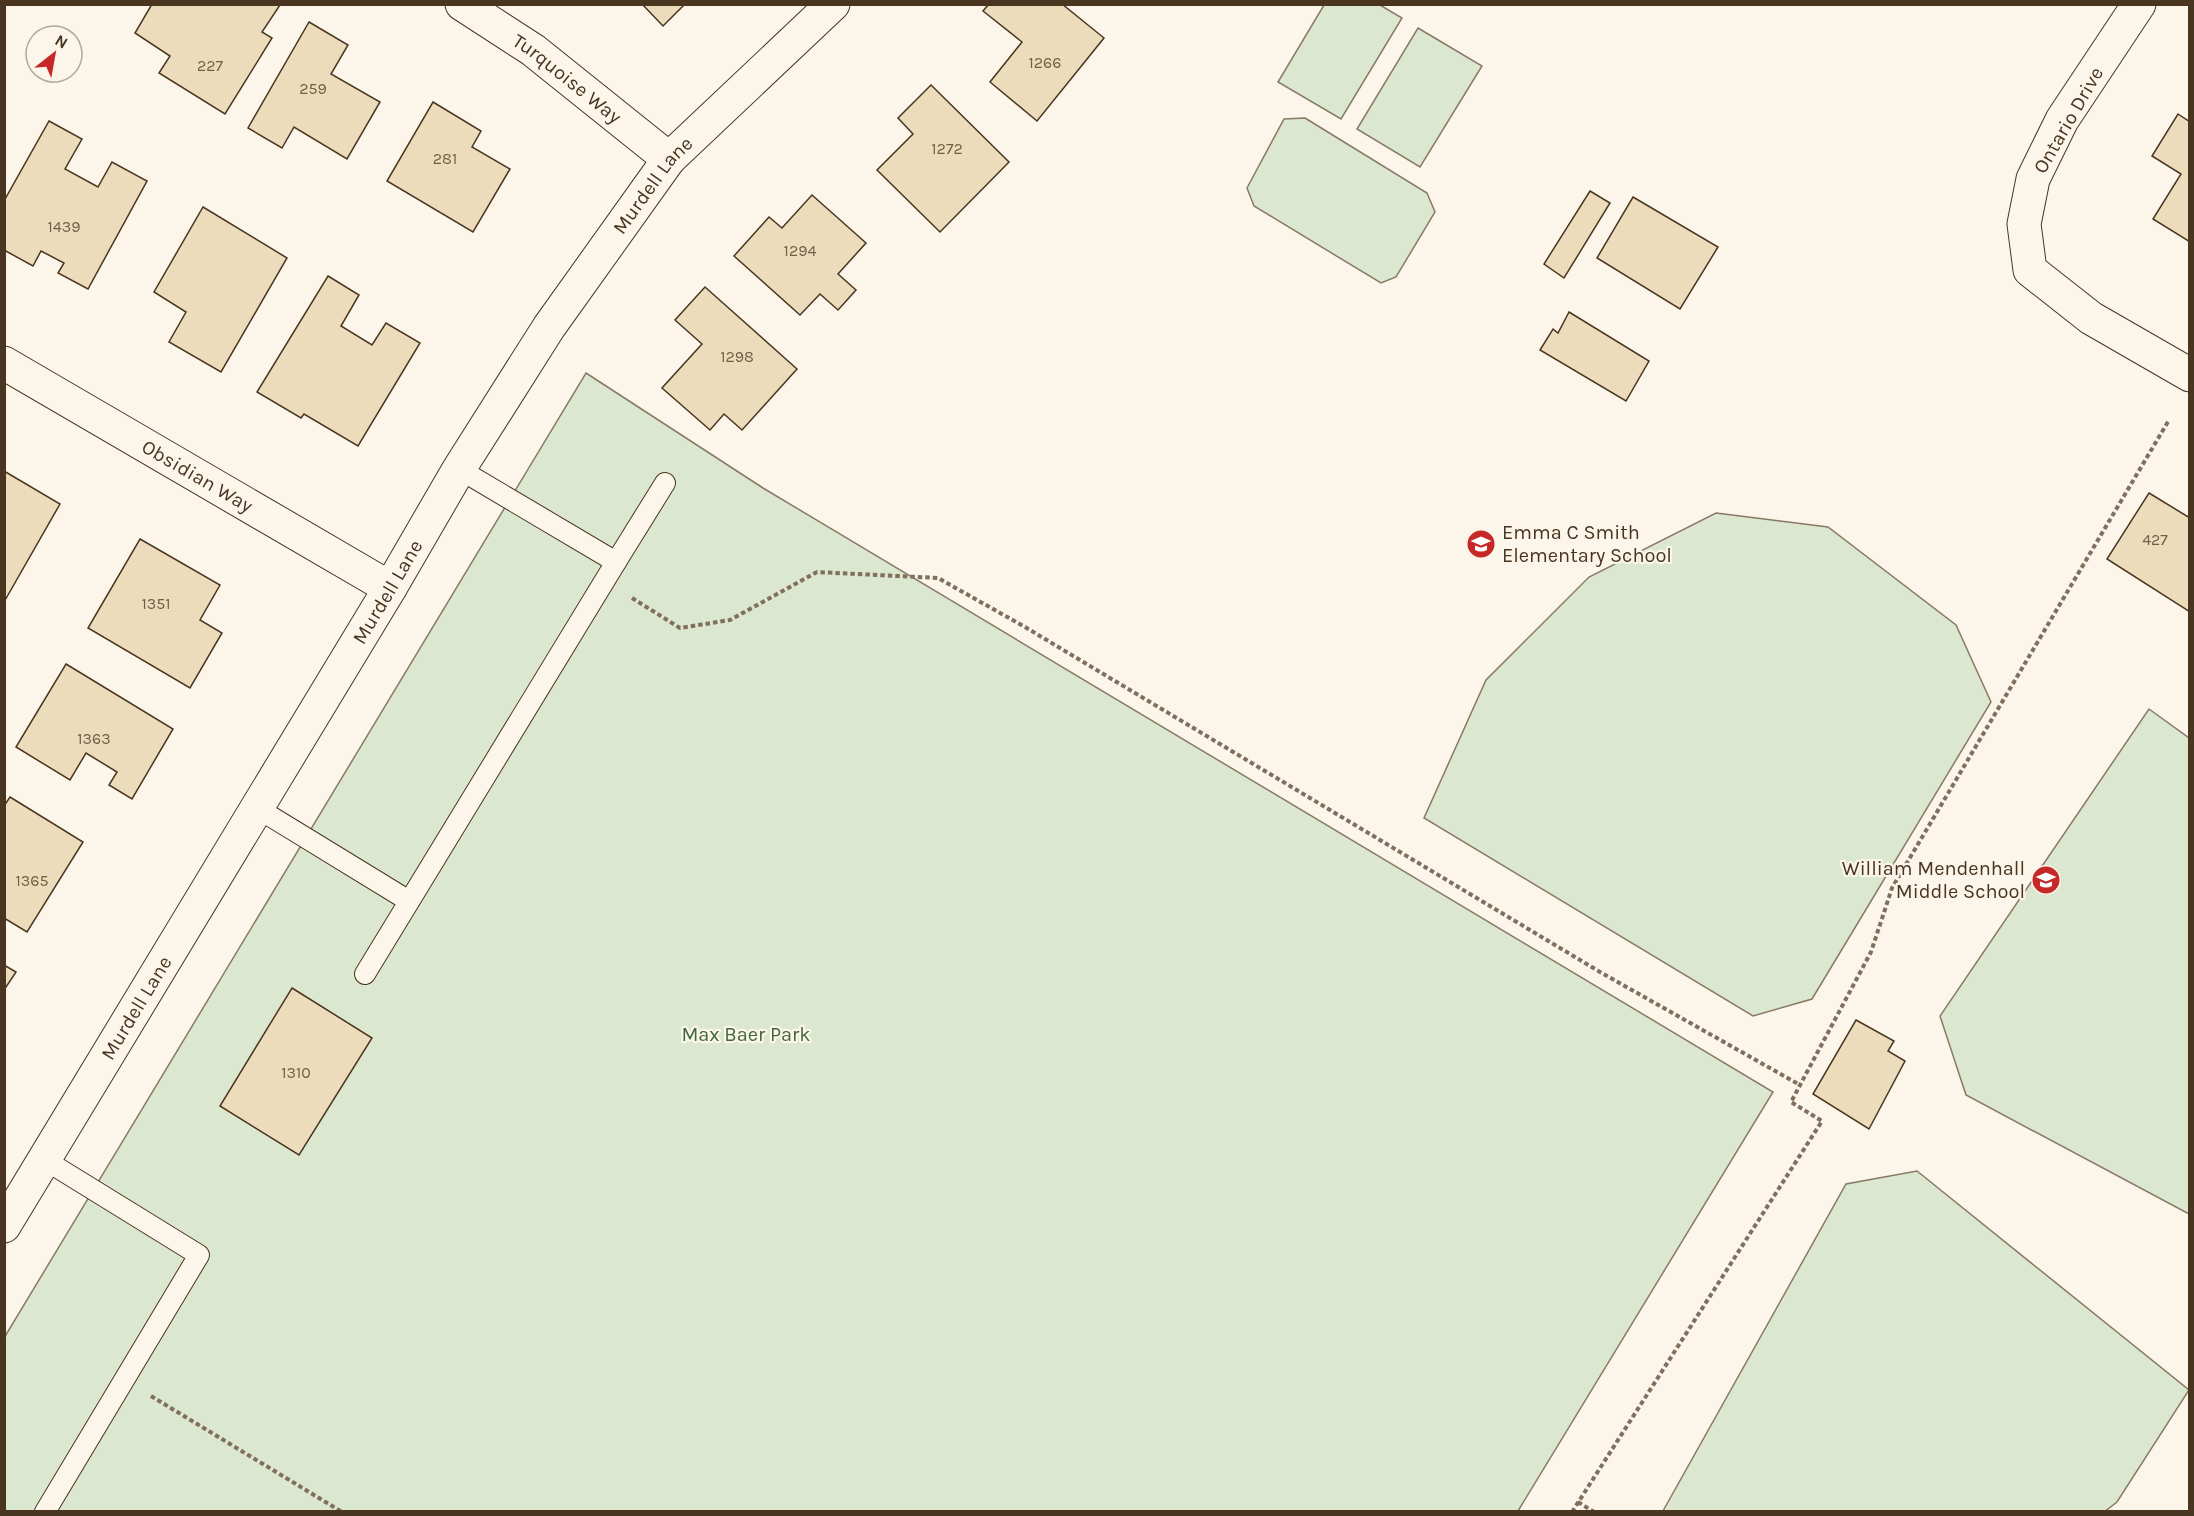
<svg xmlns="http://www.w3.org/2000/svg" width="2194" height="1516" viewBox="0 0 2194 1516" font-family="Karla,sans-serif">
<rect width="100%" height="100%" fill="#fbf6e9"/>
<g fill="#dce7d0" stroke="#887966" stroke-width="1.5">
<polygon points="1324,5 1380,5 1402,18 1341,119 1278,82"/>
<polygon points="1418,28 1482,66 1420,167 1357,129"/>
<polygon points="1305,118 1427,193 1435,212 1396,277 1381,283 1254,206 1247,188 1284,119"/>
<polygon points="586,373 763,488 1773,1092 1518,1511 5,1511 4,1338"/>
<polygon points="1716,513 1828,527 1956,625 1991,702 1812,999 1753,1016 1424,818 1486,680 1589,577"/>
<polygon points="2149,709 2189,738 2189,1214 1966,1095 1940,1016"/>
<polygon points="1917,1171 2189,1390 2117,1502 2104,1512 1663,1511 1846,1184"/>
</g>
<g fill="#ecdcbc" stroke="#4a3520" stroke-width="1.5">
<polygon points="152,4 280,5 262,32 272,38 225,114 159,73 170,56 135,33"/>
<polygon points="642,4 685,4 663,26"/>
<polygon points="989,4 1062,4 1104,38 1037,121 990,82 1022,42 983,11"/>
<polygon points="309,22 348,45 331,74 380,102 347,159 294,127 282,148 248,128"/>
<polygon points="931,85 1009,162 940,232 877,170 913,134 898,118"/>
<polygon points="433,102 481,131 472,147 510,169 473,232 387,181"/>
<polygon points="2178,114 2190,122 2190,242 2153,219 2181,174 2152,156"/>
<polygon points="49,121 82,139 65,169 98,187 112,162 147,181 88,289 58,273 64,263 41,251 33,266 4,250 4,201"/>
<polygon points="1590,191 1610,203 1564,278 1544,264"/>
<polygon points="812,195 866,243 838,274 856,290 838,310 820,294 800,315 734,256 769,217 782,228"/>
<polygon points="1633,197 1718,247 1680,309 1597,258"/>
<polygon points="203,207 287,258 221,372 169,342 186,312 154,292"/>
<polygon points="328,276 359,295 341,326 372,345 386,323 420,343 358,446 304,414 301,418 257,392"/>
<polygon points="705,287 797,369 742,430 724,414 710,430 662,388 702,344 675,320"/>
<polygon points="1569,312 1649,361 1626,401 1540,350 1553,329 1558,333"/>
<polygon points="4,471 60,504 4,602"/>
<polygon points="2149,493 2190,518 2190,612 2107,559"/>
<polygon points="140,539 220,585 200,620 222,633 190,688 88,628"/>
<polygon points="66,664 173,729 132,799 109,785 117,772 86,753 70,780 16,747"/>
<polygon points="10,797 83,842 27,932 4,918 4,806"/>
<polygon points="4,965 16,972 4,990"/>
<polygon points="292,988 372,1038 299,1155 220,1106"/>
<polygon points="1856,1020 1894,1041 1888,1051 1905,1061 1869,1129 1813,1094"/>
</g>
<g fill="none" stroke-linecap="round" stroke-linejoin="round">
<g stroke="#4a3520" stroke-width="22">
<g id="service">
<polyline points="616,562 665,483"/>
<polyline points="257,808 409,901"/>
<polyline points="365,974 616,562 459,469"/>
<polyline points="45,1160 199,1255 45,1512"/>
</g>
</g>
<g stroke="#4a3520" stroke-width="35">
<g id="minor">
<path id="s1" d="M462,4L533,50L669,159"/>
<polyline points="2139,4 2062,120 2033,179 2024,224 2030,270 2091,318 2190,375"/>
<path id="s2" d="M4,363L390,588"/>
</g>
</g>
<g stroke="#4a3520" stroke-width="35">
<g id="tertiary">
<path id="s3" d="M4,1226L390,588L459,469L549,327L669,159L833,4"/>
</g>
</g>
<g stroke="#7f6f5c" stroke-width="4" stroke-dasharray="4.5 3" stroke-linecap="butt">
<polyline points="632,598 680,628 730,620 817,572 938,578 1025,627 1600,972 1800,1085"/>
<polyline points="151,1396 342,1512"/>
<polyline points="1578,1502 1594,1512"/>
<polyline points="1572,1512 1822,1121 1791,1102 1871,952 1892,888 2169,420"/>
</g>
<use href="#service" stroke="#fbf6e9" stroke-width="20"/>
<use href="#minor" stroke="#fbf6e9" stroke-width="33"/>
<use href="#tertiary" stroke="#fbf6e9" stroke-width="33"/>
</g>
<defs>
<g id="school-disc" transform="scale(1.5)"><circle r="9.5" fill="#c62828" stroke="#fbf6e9"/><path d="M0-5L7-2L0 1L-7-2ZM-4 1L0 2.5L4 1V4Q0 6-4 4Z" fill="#fff"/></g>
</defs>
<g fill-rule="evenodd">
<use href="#school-disc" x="1481" y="544"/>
<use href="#school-disc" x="2046" y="880"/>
</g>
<g text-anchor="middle" stroke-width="4.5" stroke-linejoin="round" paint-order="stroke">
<g font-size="16" fill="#725f47">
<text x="1045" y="68">1266</text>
<text x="210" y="71">227</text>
<text x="313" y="94">259</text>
<text x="947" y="154">1272</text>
<text x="445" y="164">281</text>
<text x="64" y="232">1439</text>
<text x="800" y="256">1294</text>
<text x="737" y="362">1298</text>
<text x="2155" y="545">427</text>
<text x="156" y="609">1351</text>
<text x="94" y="744">1363</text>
<text x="32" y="886">1365</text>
<text x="296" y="1078">1310</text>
</g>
<g font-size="20" fill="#4a3520" stroke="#fbf6e9">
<text dy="7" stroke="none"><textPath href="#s1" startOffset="129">Turquoise Way</textPath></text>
<text transform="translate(2068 120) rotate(-60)" y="7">Ontario Drive</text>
<text dy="7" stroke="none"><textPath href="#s3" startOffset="1227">Murdell Lane</textPath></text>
<text dy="7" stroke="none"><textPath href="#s2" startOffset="224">Obsidian Way</textPath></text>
<text dy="7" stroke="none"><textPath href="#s3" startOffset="741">Murdell Lane</textPath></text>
<text dy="7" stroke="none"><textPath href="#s3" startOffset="255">Murdell Lane</textPath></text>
</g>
<g font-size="20" fill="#4a3520" stroke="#fbf6e9" text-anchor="start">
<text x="1502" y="539">Emma C Smith<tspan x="1502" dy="23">Elementary School</tspan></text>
<text x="2025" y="875" text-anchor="end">William Mendenhall<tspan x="2025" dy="23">Middle School</tspan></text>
</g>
<g font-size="20" fill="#436837" stroke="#fbf6e9">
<text x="746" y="1041">Max Baer Park</text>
</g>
</g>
<rect width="2194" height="1516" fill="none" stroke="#4a3520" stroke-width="12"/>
<g transform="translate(54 54) rotate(31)"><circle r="28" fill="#fbf6e9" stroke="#b4a999" stroke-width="1.5"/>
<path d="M0-4.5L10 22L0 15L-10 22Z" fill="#c62828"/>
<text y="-9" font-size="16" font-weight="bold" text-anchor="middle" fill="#4a3520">N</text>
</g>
</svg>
